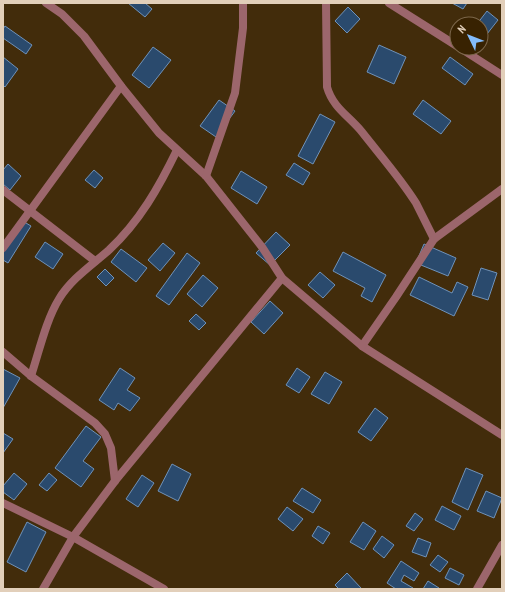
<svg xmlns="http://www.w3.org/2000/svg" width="505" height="592" viewBox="0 0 505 592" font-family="'PT Sans Narrow',sans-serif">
<rect width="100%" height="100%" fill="#422c0b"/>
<g fill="#2a4a6d" stroke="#6f92b9">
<polygon points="128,3 145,3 152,9 145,17"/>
<polygon points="452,3 467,3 463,9"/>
<polygon points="348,7 360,19 347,33 335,21"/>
<polygon points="487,11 498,20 487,34 481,29 481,24 477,24"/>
<polygon points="5,26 32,45 26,54 3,38 3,29"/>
<polygon points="379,45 406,57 394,84 367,72"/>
<polygon points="153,47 171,60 149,88 132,75"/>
<polygon points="3,57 18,69 5,87 3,85"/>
<polygon points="450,57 473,74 465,85 442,68"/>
<polygon points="219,100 235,111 216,137 200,126"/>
<polygon points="423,100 451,121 441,134 413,114"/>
<polygon points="320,114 335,122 313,164 298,156"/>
<polygon points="294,163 310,173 303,185 286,175"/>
<polygon points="8,164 21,176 10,190 3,184 3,170"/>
<polygon points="94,170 103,178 95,188 85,180"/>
<polygon points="241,171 267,187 257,204 231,188"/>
<polygon points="21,220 31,226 8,263 3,260 3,249"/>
<polygon points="276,232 290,245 270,265 256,253"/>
<polygon points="45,242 63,254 53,269 35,257"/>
<polygon points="163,243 175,253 160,271 148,260"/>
<polygon points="424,244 456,258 448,276 416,263"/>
<polygon points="121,249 147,268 136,282 111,262"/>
<polygon points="343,252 386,275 372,302 361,296 365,288 333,271"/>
<polygon points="187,253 200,263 169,305 156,296"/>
<polygon points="481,268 497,273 488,300 472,295"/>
<polygon points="105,269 114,278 106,286 97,277"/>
<polygon points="320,272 335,285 323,298 308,285"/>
<polygon points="203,275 218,288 202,307 187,294"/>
<polygon points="419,277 452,293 457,282 468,287 454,316 410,295"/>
<polygon points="270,301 283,313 264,334 251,322"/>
<polygon points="196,314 206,323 199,330 189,321"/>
<polygon points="120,368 135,378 127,390 140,398 130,411 118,403 114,410 99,400"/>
<polygon points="297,368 310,377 299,393 286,385"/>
<polygon points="3,369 20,378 3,408"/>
<polygon points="325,372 342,382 329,404 311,394"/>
<polygon points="375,408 388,418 371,441 358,432"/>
<polygon points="86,426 101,437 83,461 94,469 81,487 55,468"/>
<polygon points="3,433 13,439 3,453"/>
<polygon points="172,464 191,474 178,501 158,491"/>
<polygon points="466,468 483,475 468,510 452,502"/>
<polygon points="14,473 27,484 14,500 3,492 3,486"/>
<polygon points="49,473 57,480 47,491 39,485"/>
<polygon points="142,475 154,483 138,507 126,499"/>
<polygon points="302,488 321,500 313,513 293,501"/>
<polygon points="486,491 502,498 494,518 477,511"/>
<polygon points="442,506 461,516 454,530 435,520"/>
<polygon points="287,507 303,519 293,531 278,519"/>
<polygon points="415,513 423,519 414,531 406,526"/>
<polygon points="27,522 46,532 26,572 7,562"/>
<polygon points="363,522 376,531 364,550 350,542"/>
<polygon points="318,526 330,533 323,544 312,536"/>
<polygon points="382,536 394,545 384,558 373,549"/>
<polygon points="418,538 431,543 426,557 412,552"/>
<polygon points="438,555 448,562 440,572 430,565"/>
<polygon points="401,561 419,573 414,581 404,575 401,581 413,588 412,589 396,589 387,583"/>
<polygon points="450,568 464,575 459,585 445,578"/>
<polygon points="347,573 361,588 360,589 339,589 335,585"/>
<polygon points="428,581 439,588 439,589 423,589"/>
</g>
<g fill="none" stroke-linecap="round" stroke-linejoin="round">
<g stroke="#9c666c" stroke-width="8">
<polyline points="46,3 62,14 84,36 121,86 159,133 206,176 262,247 282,278 362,346 502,435"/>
<path d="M326,3L327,87C333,108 349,116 362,132C380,155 401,179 416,203C422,215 428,227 434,239"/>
<polyline points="389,3 457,46"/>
<polyline points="460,48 502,75"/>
<polyline points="206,176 235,93 243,28 243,3"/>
<polyline points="3,190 95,261"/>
<polyline points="3,248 121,86"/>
<polyline points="362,346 396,297 434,239 502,189"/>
<polyline points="3,352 31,376 95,423 105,434 111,448 115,481"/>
<path d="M31,376C39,352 46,320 59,299C71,279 92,265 109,250C140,221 159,187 177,150"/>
<polyline points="3,503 73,537 164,589"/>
<polyline points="43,589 73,537 115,481 282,278"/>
<polyline points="477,589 502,545"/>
</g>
</g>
<rect width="505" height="592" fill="none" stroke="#e2cfba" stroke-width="8"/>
<g transform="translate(469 36) rotate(313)"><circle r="19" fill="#382201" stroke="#7c674b"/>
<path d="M0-3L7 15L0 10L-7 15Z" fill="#83bcfb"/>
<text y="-6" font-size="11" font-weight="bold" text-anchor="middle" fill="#e2cfba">N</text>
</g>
</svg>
